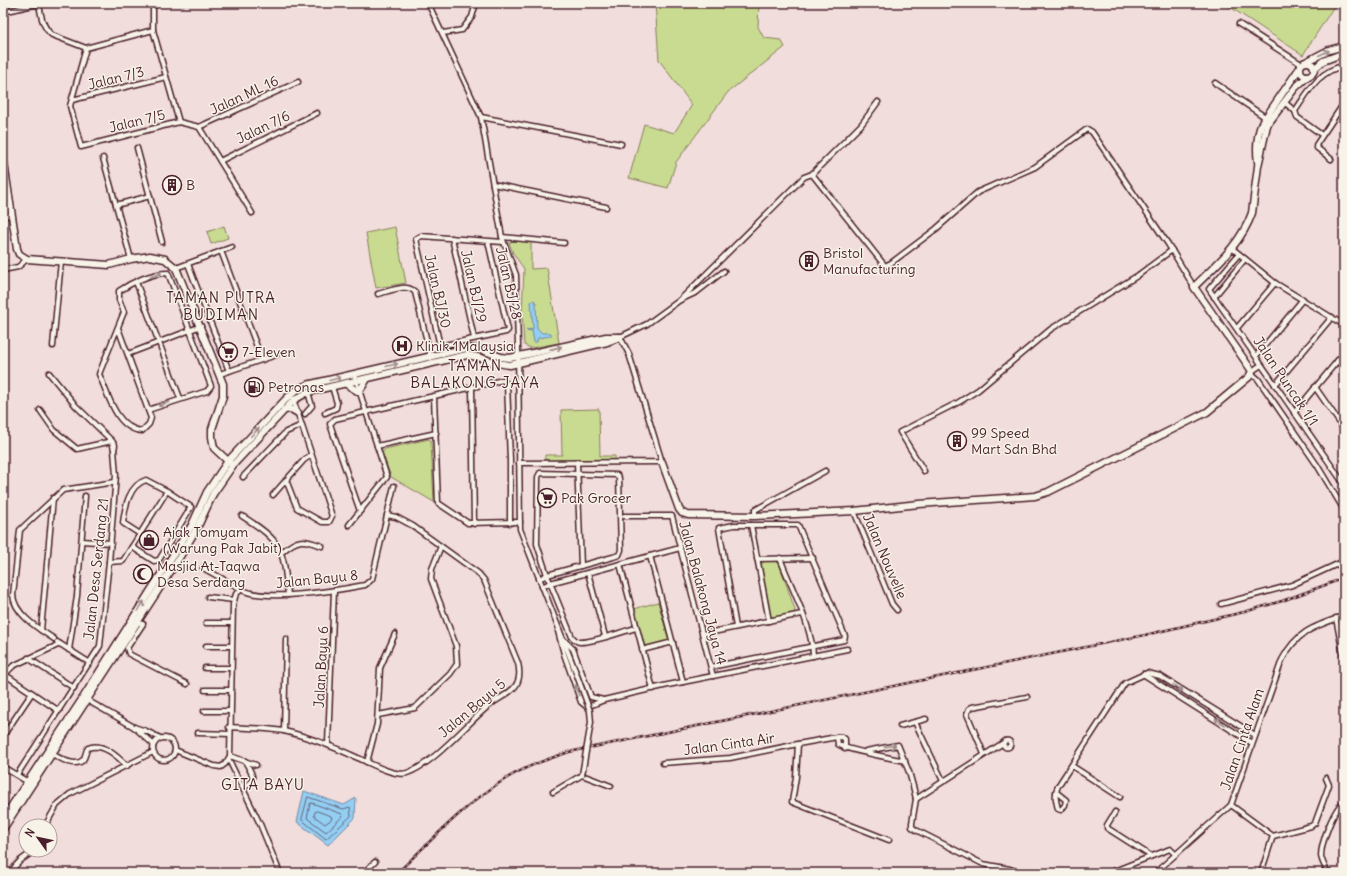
<svg xmlns="http://www.w3.org/2000/svg" width="1347" height="876" viewBox="0 0 1347 876" font-family="Delius,sans-serif">
<rect width="100%" height="100%" fill="#f1dddb"/>
<filter id="ink" filterUnits="userSpaceOnUse"><feTurbulence type="fractalNoise" baseFrequency=".025" numOctaves="2"/><feDisplacementMap in="SourceGraphic" scale="8" xChannelSelector="R" yChannelSelector="G"/><feConvolveMatrix kernelMatrix="1 2 1 2 8 2 1 2 1" color-interpolation-filters="sRGB"/></filter>
<g filter="url(#ink)">
<g fill="#c8db90" stroke="#897d5e">
<polygon points="655,3 759,3 758,27 764,38 781,40 785,47 728,92 676,162 668,188 629,178 644,124 674,133 692,105 659,60"/>
<polygon points="1224,3 1336,3 1303,55"/>
<polygon points="224,226 228,238 211,244 207,232"/>
<polygon points="395,227 406,283 376,288 366,233"/>
<polygon points="513,241 531,241 531,269 547,268 559,343 531,348 524,345 522,313 524,269 513,253 509,243"/>
<polygon points="599,409 600,456 615,456 615,461 545,461 545,455 562,455 561,410"/>
<polygon points="429,439 431,441 434,502 391,477 382,453 385,449"/>
<polygon points="765,561 774,561 779,563 795,610 794,613 771,619 761,564"/>
<polygon points="658,602 669,641 644,648 634,609"/>
</g>
<g fill="#93cef3" stroke="#7688a3">
<polygon points="534,300 536,303 537,328 542,333 551,333 551,336 538,338 537,342 534,342 532,331 526,330 533,329 531,302"/>
<polygon points="304,791 344,805 356,798 355,818 328,845 297,822"/>
</g>
<g fill="none" stroke-linecap="round" stroke-linejoin="round">
<g stroke="#67657b" stroke-width="1">
<polygon points="308,797 343,809 350,807 351,816 326,839 302,820"/>
<polygon points="312,803 342,814 343,816 326,832 307,818 310,804"/>
<polygon points="317,811 331,816 332,819 325,824 314,816 315,812"/>
</g>
<g stroke="#4a1f2b" stroke-width="7">
<g id="street">
<polyline points="153,3 153,30 179,122"/>
<polyline points="428,3 481,117 483,128 502,237 516,275 518,346 520,529 575,670"/>
<path d="M39,4C41,15 42,27 52,35L86,48L153,30"/>
<polyline points="3,12 42,3"/>
<polyline points="1239,24 1301,64"/>
<polyline points="443,33 462,30 472,17 476,3"/>
<polyline points="86,48 70,106 81,147 179,122 199,127 252,213"/>
<polyline points="1215,83 1265,117"/>
<polyline points="72,100 166,77"/>
<polyline points="1284,102 1295,111"/>
<polyline points="481,117 621,144"/>
<polyline points="199,127 298,82"/>
<path d="M1322,135L1297,117L1295,111C1308,92 1319,70 1344,66"/>
<polyline points="137,148 162,242"/>
<polyline points="103,158 131,259"/>
<polyline points="1331,159 1317,148 1316,145 1344,103"/>
<polyline points="220,161 317,113"/>
<polyline points="812,174 885,266 891,263 936,229 978,192 1035,167 1087,129 1092,132 1168,244 1194,287"/>
<polyline points="493,184 606,207"/>
<polyline points="116,205 150,196"/>
<polyline points="3,216 12,215"/>
<polyline points="502,237 564,243"/>
<polyline points="452,238 474,338"/>
<polyline points="488,241 508,330 506,332 440,346 416,239 421,236 503,242"/>
<polyline points="1233,249 1275,283 1344,325"/>
<polyline points="221,251 262,360"/>
<polyline points="1239,254 1209,289 1344,484"/>
<polyline points="188,264 229,371"/>
<polyline points="176,268 232,247"/>
<polyline points="3,270 18,267 27,259"/>
<polyline points="136,282 180,398"/>
<path d="M378,294C390,291 406,283 415,292L431,358"/>
<polyline points="1214,297 1245,259"/>
<polyline points="680,300 697,292 724,271"/>
<path d="M118,328L148,410L151,418L149,424L142,431C116,429 108,394 99,374L124,312L119,300V291C132,282 152,273 168,273L211,386L207,391L148,410"/>
<polyline points="1237,328 1275,283"/>
<polyline points="53,346 61,261"/>
<polyline points="128,354 201,326"/>
<polyline points="1256,356 1303,299"/>
<polyline points="1337,361 1344,367"/>
<polyline points="1252,371 1261,365"/>
<polyline points="49,373 76,406 112,441 115,445 114,450 112,441"/>
<polyline points="1251,373 1258,379 1317,465 1344,510"/>
<polyline points="220,374 276,355"/>
<polyline points="1275,385 1332,317"/>
<polyline points="1315,387 1344,429"/>
<polyline points="472,388 474,524"/>
<polyline points="434,397 438,503 468,523 520,522"/>
<polyline points="40,410 54,430 77,449 112,441"/>
<polyline points="325,413 336,408 337,403 332,387"/>
<polyline points="1294,413 1344,353"/>
<polyline points="305,414 312,406 308,392"/>
<polyline points="377,446 436,433"/>
<polyline points="577,462 581,566"/>
<polyline points="519,463 662,462 629,354 620,337 647,324 680,300 804,177 812,174 861,125 878,102"/>
<polyline points="924,471 900,432 959,402 978,390 1051,329 1137,276 1172,250"/>
<polyline points="243,477 286,432 302,425"/>
<polyline points="286,480 297,508 322,522 329,522 332,516 293,399"/>
<polyline points="273,495 304,460 311,455"/>
<polyline points="360,511 333,433 330,424 335,419 503,380 507,384 510,460 510,523"/>
<polyline points="854,511 892,604 897,610"/>
<path d="M242,516C283,542 283,548 288,595"/>
<polyline points="624,516 672,516 713,676"/>
<polyline points="755,516 755,510 825,471"/>
<polyline points="349,525 387,477 354,374"/>
<polyline points="751,525 769,621"/>
<polyline points="82,541 111,543"/>
<path d="M132,547L154,561L159,560L191,507L167,491L146,480C129,485 125,507 123,523L140,534"/>
<path d="M282,552C298,538 303,539 322,546"/>
<polyline points="650,556 683,682"/>
<path d="M780,558C790,585 813,628 813,656"/>
<polyline points="757,559 813,558"/>
<polyline points="109,562 123,561 167,491"/>
<polyline points="620,564 653,689"/>
<path d="M203,568C216,575 228,582 241,589C262,603 339,590 365,585L372,579L394,486"/>
<polyline points="588,573 605,636"/>
<path d="M539,579L547,575L613,557L619,555L621,550L619,478L617,475L540,473L538,477L537,544L547,575L572,637C575,640 577,642 580,642C596,642 620,632 636,628"/>
<polyline points="542,587 550,583 680,548"/>
<polyline points="208,597 234,600"/>
<polyline points="1221,604 1292,585 1344,561"/>
<polyline points="1336,618 1344,659"/>
<polyline points="138,622 143,624 127,648 129,654 187,684"/>
<polyline points="206,623 232,623"/>
<polyline points="41,630 53,498"/>
<polyline points="558,631 564,654 581,702 587,707 604,700 668,685 847,649"/>
<polyline points="703,634 802,614"/>
<path d="M54,639C39,629 14,614 13,595L20,530L63,490L115,482"/>
<polyline points="564,640 573,649 591,697 603,700"/>
<polyline points="57,642 90,663"/>
<polyline points="206,646 231,646"/>
<polyline points="69,650 77,596 85,496"/>
<polyline points="642,650 673,642"/>
<polyline points="28,658 74,688"/>
<polyline points="711,667 844,640 845,636 798,525 734,525 719,528 736,627"/>
<polyline points="205,668 231,668"/>
<polyline points="4,674 59,711"/>
<polyline points="1143,674 1252,743"/>
<polyline points="3,676 13,666 60,644"/>
<polyline points="205,690 230,690"/>
<polyline points="85,699 134,727 146,731 160,738"/>
<polyline points="204,711 230,711"/>
<polyline points="378,715 415,708 450,674 457,664 456,646 431,579 432,569 441,546"/>
<polyline points="915,722 943,781"/>
<polyline points="900,726 926,719"/>
<polyline points="134,727 153,744"/>
<path d="M229,727C247,728 266,728 284,731C310,737 334,747 358,758C370,763 395,777 407,773C432,765 465,726 486,708C503,693 525,692 518,663L484,580L478,573L413,526L396,517L387,515"/>
<polyline points="284,731 286,639"/>
<polyline points="198,733 230,734"/>
<polyline points="3,736 32,693"/>
<polyline points="837,737 842,737 845,739 845,749"/>
<circle cx="164" cy="749" r="11"/>
<circle cx="1007" cy="744" r="3.5"/>
<polyline points="328,744 334,591"/>
<polyline points="175,750 214,766 221,767 225,764 230,756 233,604 236,594 241,590"/>
<polyline points="866,751 898,745 909,772 914,790 916,799 912,823 912,827 916,830 983,864 1010,869 1020,873"/>
<path d="M52,754C60,758 75,768 83,760C86,756 85,752 88,748C103,742 118,757 127,766"/>
<polyline points="984,754 967,714 969,709 972,707 1027,697"/>
<polyline points="230,756 256,765"/>
<polyline points="229,760 260,824 280,873"/>
<polyline points="367,762 377,724 380,668 395,634"/>
<polyline points="663,763 730,758 798,744"/>
<polyline points="1072,766 1120,797"/>
<polyline points="3,767 28,782"/>
<polyline points="17,775 100,646 109,562 116,475 114,450"/>
<path d="M243,788C259,780 251,773 245,761"/>
<polyline points="553,792 582,775 611,786"/>
<path d="M1056,792L1066,800L1065,805L1061,810L1058,809C1056,801 1054,794 1058,786L1125,683L1147,673L1160,676L1255,735"/>
<polyline points="916,799 1003,743"/>
<polyline points="1231,805 1273,836 1261,873"/>
<polyline points="1115,812 1107,825 1107,828 1151,856"/>
<polyline points="45,826 57,805 70,794 153,752"/>
<polyline points="1273,836 1311,826 1315,823 1329,785 1326,778"/>
<path d="M889,840L792,802L796,777L798,744L837,737L838,744C844,750 893,758 905,761"/>
<path d="M11,873C17,861 25,857 36,850"/>
<polyline points="363,873 375,862"/>
<polyline points="915,873 916,873"/>
<polyline points="1109,873 1170,849 1175,854"/>
<path d="M1155,873L1231,805L1282,660C1297,631 1315,626 1344,616"/>
<path d="M1328,873C1325,867 1322,862 1321,856C1321,843 1334,808 1344,802"/>
</g>
</g>
<g stroke="#4a1f2b" stroke-width="9">
<g id="secondary">
<circle cx="1307" cy="69" r="7"/>
<polyline points="1306,62 1329,50 1344,46"/>
<polyline points="1314,69 1323,61 1344,53"/>
<polyline points="3,157 17,249 19,254 27,259 109,265 131,259 150,256 165,259 176,268 223,384 223,396 212,429 212,437 214,448 230,463"/>
<path d="M1258,162C1256,150 1257,134 1262,123L1299,69"/>
<polyline points="346,384 359,392 367,379"/>
<polyline points="284,410 291,409 298,413"/>
<path d="M662,462L679,509L682,513L688,515L755,516L854,511L919,504L1035,496L1048,492L1207,412L1249,377L1252,371L1194,287C1217,264 1241,244 1252,213L1258,166L1267,125L1295,88L1308,76"/>
<polyline points="3,819 83,698 192,525 207,492 228,461 287,398 298,389 307,385 467,348 482,350 501,357 510,358 606,337 619,337"/>
<path d="M3,829L179,558L197,528L213,494L233,465L294,400L308,392L467,355C483,357 495,364 510,365L607,342L620,337"/>
</g>
</g>
<use href="#street" stroke="#f7f3e8" stroke-width="4"/>
<use href="#secondary" stroke="#f7f3e8" stroke-width="6"/>
<g stroke="#4a1f2b" stroke-width="2.5">
<path id="rail" d="M397,873C432,840 466,803 507,778C527,766 548,759 569,752L1145,635L1244,612L1282,601L1344,578"/>
</g>
<use href="#rail" stroke="#f7f3e8" stroke-width="1" stroke-dasharray="3" stroke-linecap="butt"/>
<g stroke="#4a1f2b" stroke-width="7" stroke-linecap="butt">
<polyline id="street-bridge" points="575,670 590,711 591,722 582,775"/>
</g>
<use href="#street-bridge" stroke="#f7f3e8" stroke-width="4"/>
</g>
<defs><path id="oneway-shaft" d="M-6 0H5M1.5-3L5.5 0L1.5 3" fill="none" stroke-width="1.6" stroke-linecap="round" stroke-linejoin="round"/></defs>
<g stroke="#a0898a">
<use href="#oneway-shaft" transform="translate(1324 53) rotate(-24)"/>
<use href="#oneway-shaft" transform="translate(156 275) rotate(-18)"/>
<use href="#oneway-shaft" transform="translate(556 348) rotate(-13)"/>
<use href="#oneway-shaft" transform="translate(392 365) rotate(-14)"/>
<use href="#oneway-shaft" transform="translate(335 379) rotate(-14)"/>
<use href="#oneway-shaft" transform="translate(164 404) rotate(160)"/>
<use href="#oneway-shaft" transform="translate(255 432) rotate(-46)"/>
<use href="#oneway-shaft" transform="translate(141 606) rotate(-58)"/>
<use href="#oneway-shaft" transform="translate(1178 688) rotate(31)"/>
<use href="#oneway-shaft" transform="translate(577 690) rotate(-110)"/>
<use href="#oneway-shaft" transform="translate(1220 722) rotate(-148)"/>
<use href="#oneway-shaft" transform="translate(890 746) rotate(-9)"/>
</g>
</g>
<defs>
<g id="building-ring" transform="scale(1)"><circle r="9.5" fill="#f7f3e8" stroke="#4a1f2b" stroke-width="1.5"/><path d="M-4-6H4V6H1V3H-1V6H-4ZM-2.5-4.3h1.7v1.8h-1.7ZM.8-4.3h1.7v1.8H.8ZM-2.5-1h1.7V.8h-1.7ZM.8-1h1.7V.8H.8Z" fill="#4a1f2b"/></g>
<g id="hospital-ring" transform="scale(1)"><circle r="9.5" fill="#f7f3e8" stroke="#4a1f2b" stroke-width="1.5"/><path d="M-5-5h3v3.5h4V-5h3V5h-3V1.5h-4V5h-3Z" fill="#4a1f2b"/></g>
<g id="supermarket-ring" transform="scale(1)"><circle r="9.5" fill="#f7f3e8" stroke="#4a1f2b" stroke-width="1.5"/><path d="M-6-5.5h2.5l.6 2H6L4.5 2H-2.5L-4.4-4H-6ZM-1.5 3.2a1.3 1.3 0 1 0 .1 0ZM3 3.2a1.3 1.3 0 1 0 .1 0Z" fill="#4a1f2b"/></g>
<g id="fuel-ring" transform="scale(1)"><circle r="9.5" fill="#f7f3e8" stroke="#4a1f2b" stroke-width="1.5"/><path d="M-5.5-6h7V0h2V4h1.3V-2.5L3-4.5l.8-.8L6-3V5H2.5V1h-1V6h-7ZM-4.2-4.7v3.2H.2V-4.7Z" fill="#4a1f2b"/></g>
<g id="shop-ring" transform="scale(1)"><circle r="9.5" fill="#f7f3e8" stroke="#4a1f2b" stroke-width="1.5"/><path d="M-5-2.5h2.3a2.7 3.5 0 0 1 5.4 0H5L5.5 6h-11ZM-1.5-2.5h3a1.5 2.3 0 0 0-3 0Z" fill="#4a1f2b"/></g>
<g id="mosque-ring" transform="scale(1)"><circle r="9.5" fill="#f7f3e8" stroke="#4a1f2b" stroke-width="1.5"/><path d="M3.5-4.9A6 6 0 1 0 3.5 4.9A5 5 0 1 1 3.5-4.9Z" fill="#4a1f2b"/></g>
</defs>
<g fill-rule="evenodd">
<use href="#building-ring" x="172" y="185"/>
<use href="#building-ring" x="809" y="261"/>
<use href="#hospital-ring" x="402" y="346"/>
<use href="#supermarket-ring" x="228" y="352"/>
<use href="#fuel-ring" x="254" y="387"/>
<use href="#building-ring" x="957" y="441"/>
<use href="#supermarket-ring" x="547" y="498"/>
<use href="#shop-ring" x="149" y="540"/>
<use href="#mosque-ring" x="143" y="574"/>
</g>
<g text-anchor="middle" stroke-width="3" stroke-linejoin="round" paint-order="stroke">
<g font-size="14" fill="#4a1f2b" stroke="#f7f3e8">
<text transform="translate(116 78) rotate(-14)" y="5">Jalan 7/3</text>
<text transform="translate(244 95) rotate(-25)" y="5">Jalan ML 16</text>
<text transform="translate(137 121) rotate(-14)" y="5">Jalan 7/5</text>
<text transform="translate(263 127) rotate(-26)" y="5">Jalan 7/6</text>
<text transform="translate(509 283) rotate(77)" y="5">Jalan BJ/28</text>
<text transform="translate(474 286) rotate(77)" y="5">Jalan BJ/29</text>
<text transform="translate(438 291) rotate(77)" y="5">Jalan BJ/30</text>
<text transform="translate(1286 381) rotate(56)" y="5">Jalan Puncak 1/1</text>
<text transform="translate(885 556) rotate(67)" y="5">Jalan Nouvelle</text>
<text transform="translate(96 569) rotate(-84)" y="5">Jalan Desa Serdang 21</text>
<text transform="translate(317 579) rotate(-6)" y="5">Jalan Bayu 8</text>
<text transform="translate(703 593) rotate(75)" y="5">Jalan Balakong Jaya 14</text>
<text transform="translate(321 667) rotate(-87)" y="5">Jalan Bayu 6</text>
<text transform="translate(472 708) rotate(-40)" y="5">Jalan Bayu 5</text>
<text transform="translate(1242 739) rotate(-71)" y="5">Jalan Cinta Alam</text>
<text transform="translate(729 744) rotate(-8)" y="5">Jalan Cinta Air</text>
</g>
<g font-size="14" fill="#4a1f2b" stroke="#f7f3e8" text-anchor="start">
<text x="186" y="190">B</text>
<text x="823" y="258">Bristol<tspan x="823" dy="16">Manufacturing</tspan></text>
<text x="416" y="351">Klinik 1Malaysia</text>
<text x="242" y="357">7-Eleven</text>
<text x="268" y="392">Petronas</text>
<text x="971" y="438">99 Speed<tspan x="971" dy="16">Mart Sdn Bhd</tspan></text>
<text x="561" y="503">Pak Grocer</text>
<text x="163" y="537">Ajak Tomyam<tspan x="163" dy="16">(Warung Pak Jabit)</tspan></text>
<text x="157" y="571">Masjid At-Taqwa<tspan x="157" dy="16">Desa Serdang</tspan></text>
</g>
<g font-size="15" letter-spacing="1" fill="#4a1f2b" stroke="#f7f3e8">
<text x="221" y="303">TAMAN PUTRA<tspan x="221" dy="17">BUDIMAN</tspan></text>
<text x="475" y="371">TAMAN<tspan x="475" dy="17">BALAKONG JAYA</tspan></text>
<text x="263" y="790">GITA BAYU</text>
</g>
</g>
<rect width="1347" height="876" fill="none" stroke="#f7f3e8" stroke-width="16"/>
<rect x="8" y="8" width="1331" height="860" fill="none" stroke="#4a1f2b" stroke-width="1.5" filter="url(#ink)"/>
<g transform="translate(38 838) rotate(303)"><circle r="19" fill="#f7f3e8" stroke="#b29e9c"/>
<path d="M0-3L7 15L0 10L-7 15Z" fill="#4a1f2b"/>
<text y="-6" font-size="11" font-weight="bold" text-anchor="middle" fill="#4a1f2b">N</text>
</g>
</svg>
